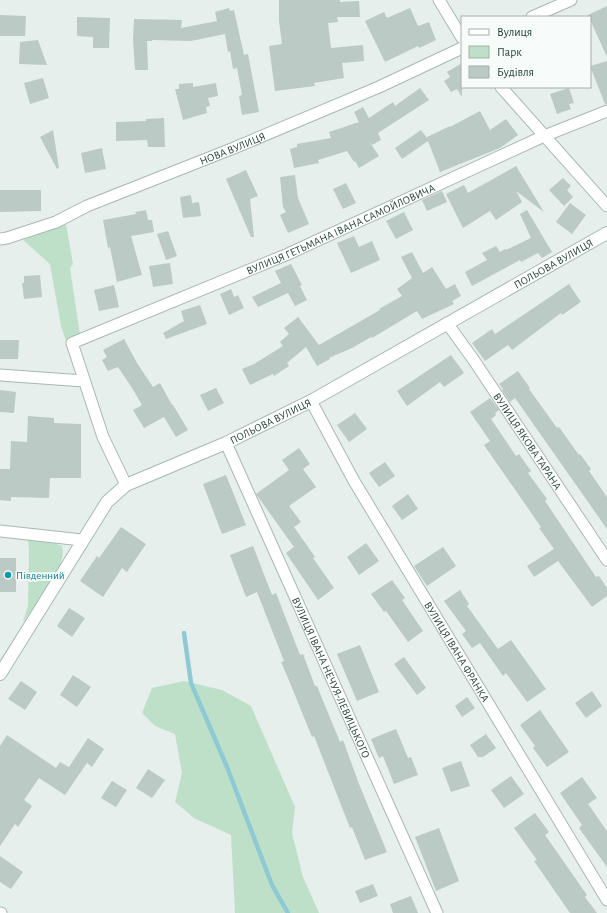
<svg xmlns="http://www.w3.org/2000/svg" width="607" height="913" viewBox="0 0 607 913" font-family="'Alegreya Sans',sans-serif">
<rect width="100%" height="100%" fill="#e6efeb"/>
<g fill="#bfe0c8">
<polygon points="66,224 73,264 70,268 80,335 69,350 61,326 50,264 23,240"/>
<path d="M28,539L55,543L62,546C68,568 36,604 23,622L28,606L29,550Z"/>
<polygon points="184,681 222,690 251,706 295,807 292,833 303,877 319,913 235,913 231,835 194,818 175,802 182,773 175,734 155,726 142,713 152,688"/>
</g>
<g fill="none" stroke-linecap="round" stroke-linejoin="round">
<polyline stroke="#8ec9d4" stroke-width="4.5" points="184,633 191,683 227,767 272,885 288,913"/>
</g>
<g fill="#bbcac4">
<polygon points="279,0 340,0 340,2 359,1 360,17 337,17 338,22 328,23 331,48 363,45 364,61 342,63 344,78 314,83 315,86 275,91 269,46 282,44 279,21"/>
<polygon points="607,6 607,57 588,15"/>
<polygon points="229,8 230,11 234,10 244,55 248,54 259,112 242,115 239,96 242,95 237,68 233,69 230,51 228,52 225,34 191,41 152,40 152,41 147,41 148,70 135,70 133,40 134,19 182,20 181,28 217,21 215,12"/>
<polygon points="410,8 418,26 429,22 436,40 419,48 418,46 385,62 365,21 384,12 387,18"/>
<polygon points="0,15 26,16 25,36 0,36"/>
<polygon points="77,17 110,18 109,48 93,48 93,37 77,36"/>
<polygon points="38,40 47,65 19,64 20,42"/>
<polygon points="607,61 607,104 605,104 590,66"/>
<polygon points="462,63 462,97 457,89 451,92 444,81 450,77 447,72"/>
<polygon points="43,78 49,98 30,104 24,83"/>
<polygon points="193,83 193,87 216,83 218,96 208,98 210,106 206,107 207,113 183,120 175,89 179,89 179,84"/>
<polygon points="420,88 429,100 378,133 381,140 372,145 368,140 379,156 359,168 355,161 354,162 347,151 318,160 319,163 294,168 290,149 297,147 297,144 331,138 329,132 359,122 354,112 363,107 369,118 393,102 395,106"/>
<polygon points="569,88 574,103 569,104 571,109 557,114 550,94"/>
<polygon points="480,111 490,130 506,119 518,135 500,148 440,172 428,141 402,159 395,148 421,130 427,138 427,137 450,126 450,127"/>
<polygon points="164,118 165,147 148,147 147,140 116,141 116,122 146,121 146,119"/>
<polygon points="53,130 59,168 57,169 40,137"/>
<polygon points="102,148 106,169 85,173 81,153"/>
<polygon points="516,166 544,212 516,191 522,202 496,220 490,211 463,228 446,194 464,185 468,193"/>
<polygon points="246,170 258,196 250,199 254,237 251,237 226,179"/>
<polygon points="295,175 298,198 309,224 288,233 280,215 286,212 283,207 280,177"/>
<polygon points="563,178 571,186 567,190 573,197 564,206 549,190"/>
<polygon points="346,183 356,203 343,209 333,189"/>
<polygon points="0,190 41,190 41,211 0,212"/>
<polygon points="442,191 447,202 427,211 422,200"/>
<polygon points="191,195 192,203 199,202 201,216 183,218 180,197"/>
<polygon points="570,203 586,215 572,234 556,222"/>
<polygon points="146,210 148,220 152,220 154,232 131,236 142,275 117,282 110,247 108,248 103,220 136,214 135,212"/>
<polygon points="527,210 552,252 542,258 538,253 521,262 520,260 472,286 465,272 487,260 482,253 496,246 500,252 505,249 506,250 531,238 520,214"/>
<polygon points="404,212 413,230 396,239 386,221"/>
<polygon points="168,231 177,256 166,260 157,234"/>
<polygon points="354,236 359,247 372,241 380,260 351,273 337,243"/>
<polygon points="412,252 423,273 432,267 446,289 455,284 461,296 452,301 454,304 422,319 417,311 372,338 371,337 352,348 329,358 330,359 317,366 306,347 287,363 289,366 274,376 273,374 250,385 242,369 254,364 283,346 280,342 289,334 284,328 298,317 319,345 380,310 379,309 402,296 397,289 412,278 401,257"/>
<polygon points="170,263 173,284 153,287 149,266"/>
<polygon points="291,264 302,285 300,286 307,300 295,306 288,293 258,307 252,297 281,283 275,271"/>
<polygon points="40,275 42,297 24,299 22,283 24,283 24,276"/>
<polygon points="569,284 581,302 562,315 561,313 512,350 508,345 485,361 472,343 492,329 495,334"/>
<polygon points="114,285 119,307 99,311 94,290"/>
<polygon points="231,289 234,297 238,295 244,308 229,315 220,294"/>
<polygon points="200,305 207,324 166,339 163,333 184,321 181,311"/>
<polygon points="124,339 137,363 153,387 160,383 172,405 173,405 188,430 176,437 164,417 144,428 133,410 142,405 132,388 118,367 108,371 102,360 107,357 103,350"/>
<polygon points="0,340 19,340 18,359 0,359"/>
<polygon points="451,355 464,373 444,387 440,382 407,406 397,391"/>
<polygon points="518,371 530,388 529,389 557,428 559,427 579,455 580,454 591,469 589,471 607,497 607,529 515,398 510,402 502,390 503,389 499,384"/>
<polygon points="216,388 224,403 208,411 200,395"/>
<polygon points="0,390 16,392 14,413 0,412"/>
<polygon points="490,398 499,410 495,413 496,415 491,419 516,456 519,454 531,471 528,473 547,499 545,501 596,577 599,576 607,588 607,596 592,607 558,561 534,577 527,566 554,549 539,528 541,527 484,445 490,441 470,412"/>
<polygon points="355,413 367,429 349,442 337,425"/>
<polygon points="28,416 54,418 54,423 81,424 81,478 50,478 49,498 11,497 11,501 0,500 0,469 10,469 11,441 27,442"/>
<polygon points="299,448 310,464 303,469 316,487 289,506 301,522 294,527 315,557 313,558 334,588 318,600 286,553 294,547 256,494 289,470 282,460"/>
<polygon points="385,462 395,476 379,487 369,473"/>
<polygon points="226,475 246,525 222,534 203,484"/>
<polygon points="408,494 418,509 402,520 392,506"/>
<polygon points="121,527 146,544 127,572 122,568 103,597 80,581 97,556 99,558"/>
<polygon points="366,543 379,561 359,575 347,557"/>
<polygon points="253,546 272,595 276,593 300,655 303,654 315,686 317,686 340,742 343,740 359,784 387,852 365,860 352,827 350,828 314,736 312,737 288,678 281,662 284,661 257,592 246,597 230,555"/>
<polygon points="443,547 456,566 427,586 414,566"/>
<rect x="0" y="558" width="16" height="34"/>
<polygon points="392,580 405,598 402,600 423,631 408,642 386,611 384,612 371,594"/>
<polygon points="460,590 469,604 467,606 498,649 511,640 546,689 527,702 506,673 503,676 480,643 472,648 462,634 466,631 444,601"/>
<polygon points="69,608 85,618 72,637 57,626"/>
<polygon points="360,645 379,692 357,701 337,654"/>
<polygon points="404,657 426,688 417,695 394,664"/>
<polygon points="73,675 91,687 77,707 60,695"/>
<polygon points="21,681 37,692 25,710 8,699"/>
<polygon points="592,691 602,706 586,718 575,703"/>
<polygon points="467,697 475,708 462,717 455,706"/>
<polygon points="540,710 569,752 547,767 533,748 535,746 520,725"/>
<polygon points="396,729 408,758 411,757 418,775 394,784 383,756 379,758 371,739"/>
<polygon points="486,734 496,748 483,757 478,757 470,745"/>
<polygon points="7,735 56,768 60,762 69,767 88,738 104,749 92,767 87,763 65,795 39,778 24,800 32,806 18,827 15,824 0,846 0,746"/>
<polygon points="461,761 470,786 451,792 442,768"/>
<polygon points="148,769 165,780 152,798 136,788"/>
<polygon points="511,776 524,794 504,808 491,790"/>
<polygon points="582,777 597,798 588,804 607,831 607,867 579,828 582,825 560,793"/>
<polygon points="112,781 127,790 116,807 101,798"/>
<polygon points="535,813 549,832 545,835 587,895 585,897 597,913 570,913 534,861 537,860 514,828"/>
<polygon points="439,828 459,881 436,891 415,837"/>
<polygon points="0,856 23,872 11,889 0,882"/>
<polygon points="373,884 378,896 360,903 355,891"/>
<polygon points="411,896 418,913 393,913 390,904"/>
</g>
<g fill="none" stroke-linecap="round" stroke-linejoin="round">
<g stroke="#a8b8b2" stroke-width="13">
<g id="street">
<polyline points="439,0 462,38"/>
<polyline points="532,17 571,0"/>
<polyline points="501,87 607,206"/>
<path id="s1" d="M0,239L7,238L56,222L87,206L234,148L379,87L462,48"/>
<path id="s2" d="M447,323L473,359L607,560"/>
<polyline points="0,375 84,381"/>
<path id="s3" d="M311,401L354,481L607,900"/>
<path id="s4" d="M226,443L437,913"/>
<path id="s5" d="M126,485L103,437L72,343L288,254L544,136L607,111"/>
<polyline points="0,531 82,540"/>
<polyline points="0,913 1,913"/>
</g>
</g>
<g stroke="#a4bbb3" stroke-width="14">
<g id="secondary">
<path id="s6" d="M0,674L107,502L126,485L226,443L311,401L607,233"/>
</g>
</g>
<use href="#street" stroke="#fff" stroke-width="11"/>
<use href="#secondary" stroke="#fff" stroke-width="12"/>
</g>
<circle fill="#0f9aa8" stroke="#f7fbf9" stroke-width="1.5" cx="8" cy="575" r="4"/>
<g text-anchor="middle" stroke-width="3.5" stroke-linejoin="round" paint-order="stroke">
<g font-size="11" fill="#24423a" stroke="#f7fbf9">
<text dy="4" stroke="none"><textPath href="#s1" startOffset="250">НОВА ВУЛИЦЯ</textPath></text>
<text dy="4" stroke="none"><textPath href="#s5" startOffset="444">ВУЛИЦЯ ГЕТЬМАНА ІВАНА САМОЙЛОВИЧА</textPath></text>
<text dy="4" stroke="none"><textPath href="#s6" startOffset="710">ПОЛЬОВА ВУЛИЦЯ</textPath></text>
<text dy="4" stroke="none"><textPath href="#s6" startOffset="386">ПОЛЬОВА ВУЛИЦЯ</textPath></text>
<text dy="4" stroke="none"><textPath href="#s2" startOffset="143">ВУЛИЦЯ ЯКОВА ТАРАНА</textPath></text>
<text dy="4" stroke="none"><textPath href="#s3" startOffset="290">ВУЛИЦЯ ІВАНА ФРАНКА</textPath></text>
<text dy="4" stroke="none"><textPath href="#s4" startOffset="257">ВУЛИЦЯ ІВАНА НЕЧУЯ-ЛЕВИЦЬКОГО</textPath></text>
</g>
<g font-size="11" fill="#0d838f" stroke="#f7fbf9" text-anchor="start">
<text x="16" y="579">Південний</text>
</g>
</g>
<rect x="461" y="16" width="130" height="72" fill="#f7fbf9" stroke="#a3b1ad"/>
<rect x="469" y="29" width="20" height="6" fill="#ffffff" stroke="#a3b1ad"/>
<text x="497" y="36" font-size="12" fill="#24423a">Вулиця</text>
<rect x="469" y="46" width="20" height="12" fill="#bfe0c8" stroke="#a3b1ad"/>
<text x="497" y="56" font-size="12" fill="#24423a">Парк</text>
<rect x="469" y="66" width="20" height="12" fill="#bbcac4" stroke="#a3b1ad"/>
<text x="497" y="76" font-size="12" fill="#24423a">Будівля</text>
</svg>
